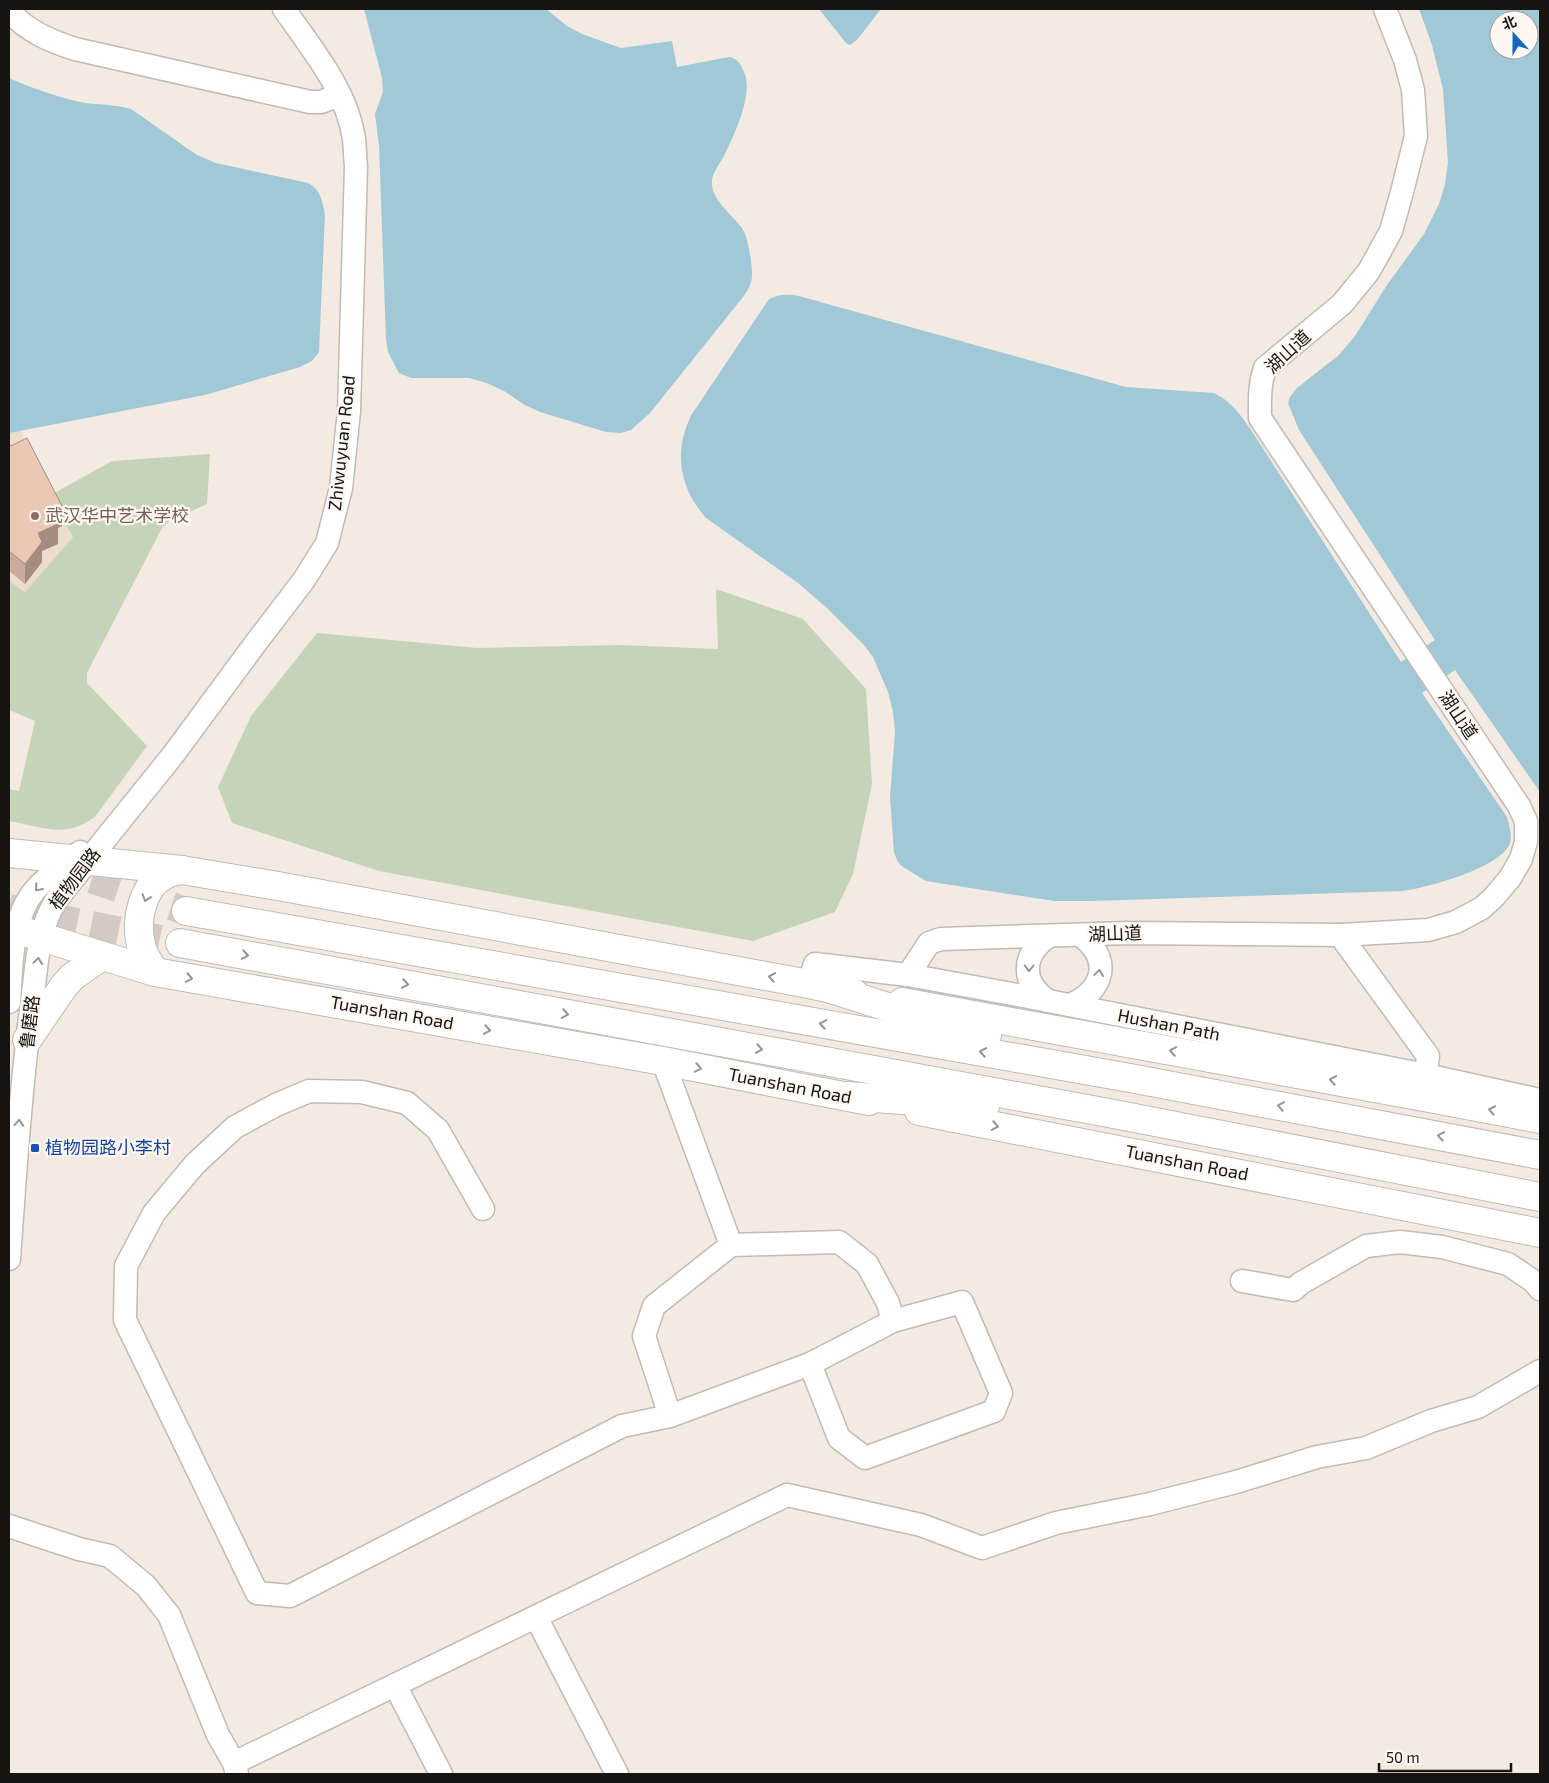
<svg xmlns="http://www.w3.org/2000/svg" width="1549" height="1783" viewBox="0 0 1549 1783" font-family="'Exo 2','Noto Sans SC',sans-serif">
<rect width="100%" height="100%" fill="#f3eae2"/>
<polygon fill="#ecdccf" points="21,430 37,475 73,537 25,592 9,581 9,433"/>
<g fill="#c5d4b9">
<path d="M210,454L207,504L169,521L162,528L87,673V683L147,746L95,817C65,839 42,827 9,821V789L19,791L35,721L9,710V581L25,592L73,537L49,496L112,461Z"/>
<polygon points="716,589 803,619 866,689 872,784 853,874 835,912 753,941 379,871 232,823 218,787 251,716 317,633 477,648 620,645 718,649"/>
</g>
<g fill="#a1c8d7" fill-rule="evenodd">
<path d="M364,9H546L567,26L582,34L621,48L672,41L677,67L729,57C737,58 741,64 744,72C754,94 734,135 724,156C720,163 713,172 712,180C710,199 732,214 742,228C748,238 749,250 751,261C753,278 753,283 743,297L650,413L631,430L621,433L606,432L540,412L525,405L504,391L487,383L469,378H411L399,373L388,352L386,339L379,146L375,114L383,92L382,78Z"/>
<polygon points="819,9 881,9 857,40 850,45 846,43"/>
<path d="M1419,9H1540V792L1455,670L1422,693L1507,817C1509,826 1514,838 1508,847C1495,869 1427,888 1402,891L1092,901H1054L926,881L903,867L898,862L894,853L890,797L895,732L893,712L888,692L873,657L863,644L828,609L798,583L706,518C679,488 673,450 692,414L769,299C780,294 787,294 799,296L1126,387L1214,393C1232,402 1240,414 1251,430L1401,662L1435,640L1299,430L1288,403L1290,397L1297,388L1339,355L1355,336L1387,285L1424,234L1439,204L1445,184L1448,163L1443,89L1432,45ZM1499,20H1529V50H1499Z"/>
<path d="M9,78C32,88 55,96 80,102C97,105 115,104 131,109L197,155L216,163L308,183C321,190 322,200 325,214L319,352L312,361L300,367L205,395L9,433Z"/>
</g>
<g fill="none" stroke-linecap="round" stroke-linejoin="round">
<g stroke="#d2cac3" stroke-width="28" stroke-dasharray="28 14" stroke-linecap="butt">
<polyline points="52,866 186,911"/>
<polyline points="9,908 180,943"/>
</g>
<g stroke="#c3bab3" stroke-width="25">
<g id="minor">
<path d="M9,11C27,31 50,41 75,49L310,102H321L339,95"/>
<polyline points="1340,935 1428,1056 1424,1091"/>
<path d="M908,975L929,943L941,939L1129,933L1340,935L1428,930L1456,922L1482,908L1494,897L1510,878L1521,859L1526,842V821L1519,806L1260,418C1260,400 1259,385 1265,368L1342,304L1369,271L1391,231L1402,192L1416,136L1413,90L1405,60L1385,9"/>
<polyline points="809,984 815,964 908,975 1028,997 1426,1075 1540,1100"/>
<path d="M1048,1001C1020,982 1022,954 1049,936"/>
<path d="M9,1002C12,965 10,920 35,890C48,875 64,865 80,852"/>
<path d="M1070,1005C1105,990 1112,958 1080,935"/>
<polyline points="663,1061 731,1245 839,1242 867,1264 888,1303 893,1321 962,1302 1001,1393 994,1411 865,1458 839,1438 810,1364 893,1321"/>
<polyline points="483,1209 438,1130 407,1103 362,1092 309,1091 276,1105 235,1127 195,1164 154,1213 126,1266 125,1320 257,1593 290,1596 622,1426 670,1416"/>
<polyline points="731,1245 654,1306 644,1336 670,1416 810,1364"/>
<path d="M9,1259C15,1173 21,1087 32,1001C37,967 37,929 57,899L173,755L255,644L304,580L327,543L341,488L349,411L356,166C355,157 355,148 354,139C347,90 311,48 284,9"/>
<polyline points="1242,1281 1293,1290 1301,1283 1366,1246 1400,1242 1442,1247 1508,1264 1533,1281 1540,1289"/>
<polyline points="9,1526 79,1549 110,1556 146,1586 169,1615 218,1735 234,1763 237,1774"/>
<polyline points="536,1617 617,1774"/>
<polyline points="395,1685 441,1774"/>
<polyline points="234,1763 787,1495 921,1525 982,1548 1056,1523 1150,1504 1236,1482 1317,1457 1366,1448 1431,1421 1478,1407 1540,1371"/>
</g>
</g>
<g stroke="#c3bab3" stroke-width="30">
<g id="major">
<polyline points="9,853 182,870 278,886 809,984 855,994"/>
<polyline points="9,927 155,972 663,1061 869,1101"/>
<path d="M155,972C149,963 143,955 141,945C135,921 142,884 167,874C171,872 177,871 182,870"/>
<polyline points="902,1002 1424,1097 1540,1119"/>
<polyline points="27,1040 64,986 72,977 102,956"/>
<polyline points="919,1111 1540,1233"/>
</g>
</g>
<g stroke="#c3bab3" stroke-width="30">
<g id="highway">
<polyline points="186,911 1130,1078 1540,1155"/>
<polyline points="180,943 1114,1114 1540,1197"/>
<polyline points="831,989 957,1029 987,1035"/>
<polyline points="847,1096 985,1106"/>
</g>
</g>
<use href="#minor" stroke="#fff" stroke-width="22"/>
<use href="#major" stroke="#fff" stroke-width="28"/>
<use href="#highway" stroke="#fff" stroke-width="28"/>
</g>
<polygon fill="#caac9d" points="9,444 62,526 58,528 58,544 42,551 42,562 25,584 9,571"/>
<polygon fill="#a48c7f" points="62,506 62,526 58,528 58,544 42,551 42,562 25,584 25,564 38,533 52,510"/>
<polygon fill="#ebc8b6" stroke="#a48c7f" points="27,438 62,506 52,510 58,524 38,533 42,542 25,564 9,551 9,444 11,446"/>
<defs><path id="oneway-chevron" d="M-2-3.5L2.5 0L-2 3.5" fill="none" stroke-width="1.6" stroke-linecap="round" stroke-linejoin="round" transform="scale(1.25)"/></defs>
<g stroke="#979594">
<use href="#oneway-chevron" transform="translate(38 888) rotate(131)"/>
<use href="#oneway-chevron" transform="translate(146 898) rotate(109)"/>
<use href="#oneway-chevron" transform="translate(245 955) rotate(10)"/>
<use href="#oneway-chevron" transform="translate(38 961) rotate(-82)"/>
<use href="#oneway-chevron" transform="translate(1029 968) rotate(91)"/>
<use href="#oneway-chevron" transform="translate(1099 973) rotate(-82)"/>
<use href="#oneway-chevron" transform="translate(772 977) rotate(-170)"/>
<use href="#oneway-chevron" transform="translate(189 978) rotate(10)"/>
<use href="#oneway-chevron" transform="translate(405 984) rotate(10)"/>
<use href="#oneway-chevron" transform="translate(565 1014) rotate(10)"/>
<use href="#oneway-chevron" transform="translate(823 1024) rotate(-170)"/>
<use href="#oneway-chevron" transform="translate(487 1030) rotate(10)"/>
<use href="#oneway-chevron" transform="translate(759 1049) rotate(10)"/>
<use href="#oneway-chevron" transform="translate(1173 1051) rotate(-170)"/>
<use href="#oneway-chevron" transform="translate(983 1052) rotate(-170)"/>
<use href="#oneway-chevron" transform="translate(698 1068) rotate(11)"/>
<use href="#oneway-chevron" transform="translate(1333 1080) rotate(-170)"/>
<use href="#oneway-chevron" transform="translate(1281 1106) rotate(-169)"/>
<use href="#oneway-chevron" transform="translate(1492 1110) rotate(-169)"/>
<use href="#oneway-chevron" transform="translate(19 1123) rotate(-86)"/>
<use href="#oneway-chevron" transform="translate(995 1126) rotate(11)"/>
<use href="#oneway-chevron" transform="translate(1441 1136) rotate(-169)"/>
</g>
<circle fill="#8d6e63" stroke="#fef8f3" stroke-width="2" cx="35" cy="516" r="5"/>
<rect fill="#1a4fb4" stroke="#fef8f3" stroke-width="2" x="30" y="1143" width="10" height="10" rx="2.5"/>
<g text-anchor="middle" stroke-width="4.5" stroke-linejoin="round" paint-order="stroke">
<g font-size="18" fill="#171411" stroke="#fef8f3">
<text transform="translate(1288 352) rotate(-43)" y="6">湖山道</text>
<text transform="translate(342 443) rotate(-84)" y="6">Zhiwuyuan Road</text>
<text transform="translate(1458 715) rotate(56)" y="6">湖山道</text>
<text transform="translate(75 879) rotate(-53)" y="6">植物园路</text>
<text transform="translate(1115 934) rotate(-2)" y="6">湖山道</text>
<text transform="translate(392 1013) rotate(10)" y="6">Tuanshan Road</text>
<text transform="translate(30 1022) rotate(-83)" y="6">鲁磨路</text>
<text transform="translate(1169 1025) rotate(11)" y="6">Hushan Path</text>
<text transform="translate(790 1086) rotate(11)" y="6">Tuanshan Road</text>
<text transform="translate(1187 1163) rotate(11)" y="6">Tuanshan Road</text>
</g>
<g font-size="18" fill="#785e54" stroke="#fef8f3" text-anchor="start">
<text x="45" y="522">武汉华中艺术学校</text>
</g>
<g font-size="18" fill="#164399" stroke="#fef8f3" text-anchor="start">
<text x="45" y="1154">植物园路小李村</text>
</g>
</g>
<rect width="1549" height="1783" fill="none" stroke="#171411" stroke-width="20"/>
<g transform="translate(1514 35) rotate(339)"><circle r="24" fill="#fef8f3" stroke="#a29d99"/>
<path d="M0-4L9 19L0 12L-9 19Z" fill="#1469b7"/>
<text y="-8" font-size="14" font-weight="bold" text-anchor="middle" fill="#171411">北</text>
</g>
<path d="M1379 1763v8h132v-8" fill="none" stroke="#171411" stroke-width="2.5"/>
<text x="1386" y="1763" font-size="15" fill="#171411" stroke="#fef8f3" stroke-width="4" paint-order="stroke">50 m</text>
</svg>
